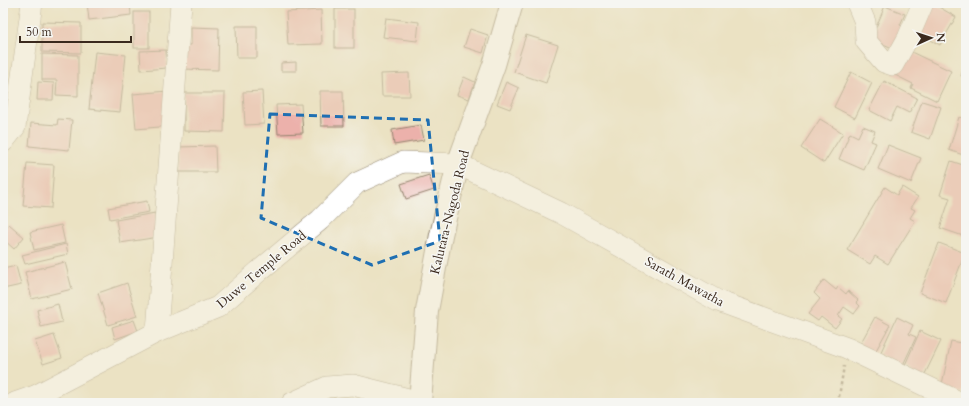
<svg xmlns="http://www.w3.org/2000/svg" width="969" height="406" viewBox="0 0 969 406" font-family="Cardo,serif">
<rect width="100%" height="100%" fill="#f6f6f2"/>
<filter id="ink" filterUnits="userSpaceOnUse"><feTurbulence type="fractalNoise" baseFrequency=".025" numOctaves="2"/><feDisplacementMap in="SourceGraphic" scale="8" xChannelSelector="R" yChannelSelector="G"/><feConvolveMatrix kernelMatrix="1 2 1 2 8 2 1 2 1" color-interpolation-filters="sRGB"/></filter>
<filter id="wash" filterUnits="userSpaceOnUse"><feTurbulence type="fractalNoise" baseFrequency=".012" numOctaves="4" result="noise"/><feDisplacementMap in="SourceGraphic" scale="16" xChannelSelector="R" yChannelSelector="G"/><feGaussianBlur stdDeviation="0.9" result="paint"/><feColorMatrix in="noise" values="0 0 0 0 0 0 0 0 0 0 0 0 0 0 0 0 0 1.4 0 .05"/><feComposite in="paint" operator="in"/></filter>
<g filter="url(#wash)">
<rect width="100%" height="100%" fill="#ebe2c3"/>
<g id="blocks">
<g fill="#ecb1ab">
<polygon points="87,3 130,3 131,15 89,20"/>
<polygon points="932,3 956,17 940,45 914,31"/>
<polygon points="885,6 905,14 900,25 907,28 895,49 871,39"/>
<rect x="335" y="9" width="19" height="39"/>
<polygon points="321,10 322,44 288,45 286,12"/>
<rect x="134" y="12" width="15" height="36"/>
<polygon points="386,18 419,22 417,41 383,37"/>
<polygon points="42,22 81,23 81,53 42,52"/>
<polygon points="236,26 257,26 257,58 237,58"/>
<polygon points="191,27 219,28 218,70 182,69 183,45 191,45"/>
<polygon points="470,29 488,35 483,53 464,47"/>
<polygon points="526,35 558,45 546,83 514,72"/>
<polygon points="905,49 951,71 937,101 911,88 913,84 893,74"/>
<polygon points="166,50 167,68 141,70 140,51"/>
<polygon points="95,52 126,55 120,112 89,109"/>
<polygon points="42,54 78,55 78,96 56,95 57,80 42,80"/>
<polygon points="966,60 966,78 961,76"/>
<polygon points="296,62 296,71 281,71 281,63"/>
<polygon points="851,72 872,83 855,118 834,107"/>
<polygon points="409,73 410,96 382,96 381,74"/>
<polygon points="464,77 475,82 469,99 457,95"/>
<polygon points="884,81 917,98 909,113 897,107 890,121 869,110"/>
<polygon points="38,82 54,83 53,100 37,100"/>
<polygon points="506,82 519,88 510,109 497,104"/>
<polygon points="3,87 11,109 3,111"/>
<polygon points="168,91 171,126 136,129 133,94"/>
<polygon points="262,91 264,124 245,125 243,92"/>
<polygon points="320,91 343,91 344,126 321,126"/>
<polygon points="184,93 225,93 224,132 184,131"/>
<polygon points="922,101 941,107 930,139 911,132"/>
<polygon points="301,104 303,133 278,134 276,105"/>
<polygon points="959,117 966,119 966,156 949,150"/>
<polygon points="58,119 72,120 69,150 29,146 31,123 57,125"/>
<polygon points="820,119 843,133 824,163 801,148"/>
<polygon points="421,125 424,140 394,145 392,130"/>
<polygon points="863,126 875,131 871,141 876,143 864,170 839,159 850,133 858,137"/>
<polygon points="888,145 921,158 911,183 878,169"/>
<polygon points="215,146 216,172 179,172 178,147"/>
<polygon points="951,161 966,166 966,184 963,191 966,192 966,237 940,228 950,198 940,195"/>
<polygon points="27,163 54,165 51,208 23,206"/>
<polygon points="429,175 434,190 406,199 401,184"/>
<polygon points="885,187 897,195 902,187 918,197 911,208 915,210 910,218 915,221 888,264 875,256 870,264 847,250"/>
<polygon points="147,201 149,212 110,219 108,208"/>
<polygon points="155,213 159,237 120,243 116,220"/>
<polygon points="9,224 24,237 14,249 3,239 3,230"/>
<polygon points="61,225 65,243 34,250 30,232"/>
<polygon points="939,243 965,253 946,303 920,293"/>
<polygon points="66,244 68,254 25,264 22,255"/>
<polygon points="65,262 72,289 32,299 25,272"/>
<polygon points="16,266 21,285 3,289 3,269"/>
<polygon points="824,280 836,290 838,287 846,294 848,291 858,300 856,302 860,306 854,314 844,307 838,316 842,319 835,328 821,317 818,321 808,314 820,299 814,293"/>
<polygon points="127,283 137,316 108,325 98,293"/>
<polygon points="58,304 62,322 41,327 37,310"/>
<polygon points="875,317 890,325 874,354 859,346"/>
<polygon points="897,317 913,325 909,334 916,337 902,367 879,356"/>
<polygon points="134,320 138,331 115,339 112,327"/>
<polygon points="920,331 941,341 922,380 905,365"/>
<polygon points="54,335 62,358 43,364 35,341"/>
<polygon points="951,341 966,344 966,386 963,393 941,389"/>
</g>
</g>
</g>
<g filter="url(#ink)">
<use href="#blocks" fill-opacity="0" stroke="#938670" stroke-width="1"/>
<g fill="none" stroke-linecap="round" stroke-linejoin="round">
<g stroke="#938670" stroke-width="22">
<g id="minor">
<polyline points="857,3 865,22 866,41 884,62 893,65 908,38 923,3"/>
<polyline points="3,142 15,127 32,3"/>
<polyline points="157,332 181,3"/>
<polyline points="15,403 35,396 157,332 218,307 259,271 320,220 357,183 403,162 458,164 561,213 718,301 847,348 961,403"/>
<polyline points="292,403 327,387 353,385 420,402"/>
</g>
</g>
<g stroke="#938670" stroke-width="24">
<polyline id="major" points="420,403 427,311 441,235 458,164 494,65 512,3"/>
</g>
<polyline stroke="#938670" stroke-width="2.5" stroke-dasharray="3 3" stroke-linecap="butt" points="838,403 844,366"/>
<use href="#minor" stroke="#fff" stroke-width="21"/>
<use href="#major" stroke="#fff" stroke-width="22"/>
</g>
</g>
<path d="M0 0H969V406H0ZM270,114L428,120L440,241L372,265L261,218Z" fill="#ebe2c3" fill-opacity=".55" fill-rule="evenodd"/>
<path fill="none" stroke="#1f6fb2" stroke-width="3" stroke-dasharray="8 5" stroke-linejoin="round" d="M270,114L428,120L440,241L372,265L261,218Z"/>
<g text-anchor="middle" stroke-width="3" stroke-linejoin="round" paint-order="stroke">
<g font-size="13" fill="#3b2a1e" stroke="#f6f6f2">
<text transform="translate(449 212) rotate(-76)" y="5">Kalutara-Nagoda Road</text>
<text transform="translate(261 269) rotate(-40)" y="5">Duwe Temple Road</text>
<text transform="translate(685 281) rotate(29)" y="5">Sarath Mawatha</text>
</g>
</g>
<rect width="969" height="406" fill="none" stroke="#f6f6f2" stroke-width="16"/>
<g transform="translate(931 38) rotate(87)" stroke="#f6f6f2" stroke-width="3" paint-order="stroke">
<path d="M0-3L7 15L0 10L-7 15Z" fill="#3b2a1e"/>
<text y="-6" font-size="11" font-weight="bold" text-anchor="middle" fill="#3b2a1e">N</text>
</g>
<path d="M20 36v6h111v-6" fill="none" stroke="#3b2a1e" stroke-width="2"/>
<text x="26" y="36" font-size="12" fill="#3b2a1e" stroke="#f6f6f2" stroke-width="3" paint-order="stroke">50 m</text>
</svg>
